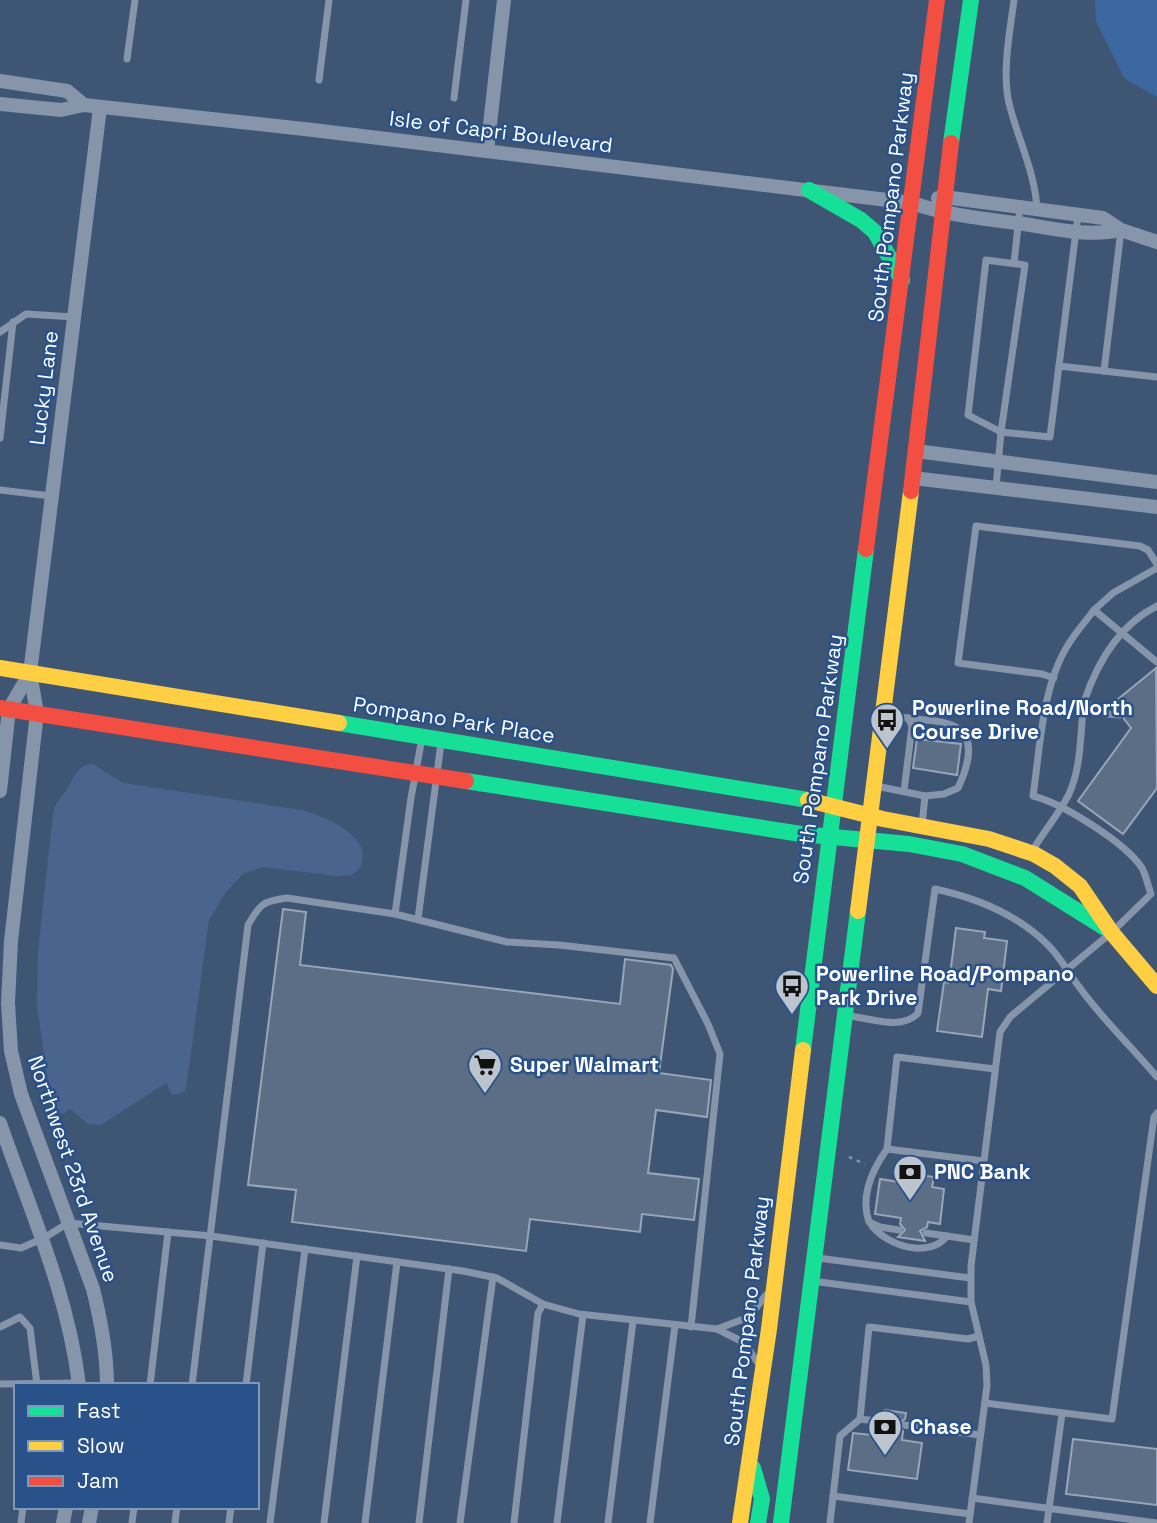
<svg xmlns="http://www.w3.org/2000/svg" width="1157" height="1523" viewBox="0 0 1157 1523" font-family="'Space Grotesk',sans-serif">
<rect width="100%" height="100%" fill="#3f5574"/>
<polygon fill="#3d679f" points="1095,0 1157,0 1157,97 1124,78 1096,22"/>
<path fill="#4a658d" d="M93,764L123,783L302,810C322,816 354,828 362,850C363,855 362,862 361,867L352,875L336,876L264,867L244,873L226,892L209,920L186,1089L181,1094L172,1095L166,1083L101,1125L88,1124L70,1109L63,1114L56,1112L50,1095L37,1006L38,952L53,813C55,804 60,799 65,792C74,780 75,765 93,764Z"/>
<g fill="#5c6d86" stroke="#99a6b7" stroke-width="2">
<polygon points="1156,668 1157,788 1123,834 1078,801 1131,728 1124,719 1125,712 1115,709 1112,704"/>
<polygon points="917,739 961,744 957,775 913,768"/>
<polygon points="283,909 306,912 300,965 620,1004 625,959 671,965 673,969 659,1073 711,1080 707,1117 656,1110 648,1173 699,1179 694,1220 642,1214 640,1232 530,1219 526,1251 292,1222 296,1190 248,1185"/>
<polygon points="956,928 985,932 984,938 1007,941 1001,991 988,989 982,1037 937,1031 944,982 949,983"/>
<polygon points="906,1173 934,1177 932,1187 944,1189 940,1224 928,1222 927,1227 920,1231 925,1241 898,1237 905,1230 900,1224 901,1218 875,1214 880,1179 905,1183"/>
<polygon points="885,1410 906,1413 905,1419 898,1424 899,1428 903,1431 902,1440 922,1443 917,1479 848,1470 853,1433 882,1436 883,1428 889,1423 888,1419 884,1416"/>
<polygon points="1073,1439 1157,1449 1157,1505 1066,1494"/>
</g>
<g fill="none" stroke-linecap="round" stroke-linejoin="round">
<polyline stroke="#8695a9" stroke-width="2.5" stroke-dasharray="3.5 5" stroke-linecap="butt" points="849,1157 865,1164"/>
<g stroke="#8695a9" stroke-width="7">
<path d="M1014,0C1010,31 1001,76 1010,107C1019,142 1036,175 1037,211"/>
<polyline points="127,59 135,0"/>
<polyline points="319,80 329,0"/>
<polyline points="454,98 466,0"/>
<polyline points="1014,263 1020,208"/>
<polyline points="0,332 26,314 74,317"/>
<polyline points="1059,366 1157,377"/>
<polyline points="1104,371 1121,230"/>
<polyline points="0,438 13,322"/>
<polyline points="996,487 1001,432 1025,265 986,260 968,415 1001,432 1050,437 1078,215"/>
<polyline points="0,490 51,496"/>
<polyline points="1157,568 1113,593 1094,610 1157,662"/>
<polyline points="1054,678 1042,674 958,663 976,526 1140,546 1148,550 1157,564"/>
<path d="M1120,715L1106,714L1084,702C1097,663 1119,625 1157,606"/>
<polyline points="885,716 908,718 912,726 904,791"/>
<path d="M908,718C923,720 947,720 959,729C977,742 965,773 958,788L944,794L925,796"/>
<polyline points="876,786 925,796 922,825"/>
<path d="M1033,850C1044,831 1059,814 1069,794C1082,766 1080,731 1084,702"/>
<polyline points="395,914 411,798 422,738"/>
<polyline points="418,919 441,743"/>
<path d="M849,1016C870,1018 902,1031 918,1013L935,889C977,898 1017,914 1048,945C1061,958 1069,974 1080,988C1103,1020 1132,1047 1157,1077"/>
<path d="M887,1149C872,1170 860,1196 869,1222L880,1227L899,1230"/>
<polyline points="983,1161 887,1149 897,1057 995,1069"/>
<path d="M872,1226C888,1246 929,1259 947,1236"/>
<polyline points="926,1233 974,1240"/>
<polyline points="0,1245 21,1248 44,1238 68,1223 211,1236 463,1271 497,1278 543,1304 579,1314 717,1329 745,1343 757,1362"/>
<polyline points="818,1258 970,1278"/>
<polyline points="812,1281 971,1302"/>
<polyline points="0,1327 20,1317 30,1328 37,1385"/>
<polyline points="717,1329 749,1317 766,1295"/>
<polyline points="0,1384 78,1383"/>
<polyline points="150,1385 168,1232"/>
<path d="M192,1385L248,925C260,904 263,901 287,898L395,914L507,942L559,945L674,958L708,1024L720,1054L691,1327"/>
<polyline points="246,1385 263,1243"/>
<polyline points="985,1403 1112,1419 1154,1117 1157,1113"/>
<polyline points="883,1422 860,1419 869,1327 968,1339 979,1336"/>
<polyline points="904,1425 980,1435"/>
<polyline points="833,1496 970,1514"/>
<polyline points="972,1498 1157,1523"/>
<polyline points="21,1523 23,1507"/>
<polyline points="132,1523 134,1507"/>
<polyline points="175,1523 177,1507"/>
<polyline points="229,1523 231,1507"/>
<polyline points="270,1523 305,1249"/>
<polyline points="324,1523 357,1256"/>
<polyline points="365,1523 397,1262"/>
<polyline points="419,1523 449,1269"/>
<polyline points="460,1523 493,1277"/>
<polyline points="514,1523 538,1313 543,1304"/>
<polyline points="557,1523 583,1315"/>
<polyline points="608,1523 633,1321"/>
<polyline points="650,1523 675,1325"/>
<polyline points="830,1523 840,1436 860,1419"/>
<path d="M969,1523L987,1386L986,1365L971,1302V1266L1000,1032L1010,1017L1112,932L1151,894C1148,886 1146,875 1142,868C1126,843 1062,803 1033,796C1040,749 1042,686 1068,645C1075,633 1085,622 1094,610"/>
<polyline points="1047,1523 1062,1414"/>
</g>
<g stroke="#8695a9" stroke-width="14">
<polyline points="0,81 67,91 84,105"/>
<path d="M0,104L61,110L84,105L313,130L912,203C951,216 984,219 1024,224C1056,229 1089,237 1121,230"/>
<path d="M100,108L30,673L37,713L11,941L8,1003L11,1051L21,1094L93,1289C101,1321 107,1352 107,1385"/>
<polyline points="487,151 504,0"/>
<polyline points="938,198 944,197 1103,218 1121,230 1157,242"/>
<polyline points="916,451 1157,482"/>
<polyline points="913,478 1157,507"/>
<polyline points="0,791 9,709 30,673"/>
<path d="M0,1123C30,1210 68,1293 79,1385"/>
<polyline points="63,1523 66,1507"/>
<polyline points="89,1523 92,1507"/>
</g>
<g stroke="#16e098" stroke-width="16">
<polyline points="951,143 971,0"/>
<polyline points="809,190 861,220 875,232 902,280"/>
<polyline points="339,723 808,800"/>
<polyline points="466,781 801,834 909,844 962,854 1025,878 1105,928"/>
<polyline points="803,1050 866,549"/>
<polyline points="753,1468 762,1499 758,1523"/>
<polyline points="781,1523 858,911"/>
</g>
<g stroke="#ffcf43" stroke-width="16">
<polyline points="0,668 339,723"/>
<polyline points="808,800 883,819 989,839 1034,854 1055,866 1080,886 1112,933 1157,986"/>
<polyline points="858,911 911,491"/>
<polyline points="740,1523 769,1329 803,1050"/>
</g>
<g stroke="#f24e42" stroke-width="16">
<polyline points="911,491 951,143"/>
<polyline points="866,549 937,0"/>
<polyline points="0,708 466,781"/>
</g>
</g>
<defs>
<g id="bus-pin" transform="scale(1.75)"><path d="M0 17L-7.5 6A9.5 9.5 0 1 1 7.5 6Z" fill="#bcc4ce" stroke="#29518a"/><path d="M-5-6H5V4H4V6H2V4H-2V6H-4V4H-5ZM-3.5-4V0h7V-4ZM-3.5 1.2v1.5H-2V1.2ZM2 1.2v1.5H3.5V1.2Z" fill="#111"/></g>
<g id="supermarket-pin" transform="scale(1.75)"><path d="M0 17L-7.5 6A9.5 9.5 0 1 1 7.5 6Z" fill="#bcc4ce" stroke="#29518a"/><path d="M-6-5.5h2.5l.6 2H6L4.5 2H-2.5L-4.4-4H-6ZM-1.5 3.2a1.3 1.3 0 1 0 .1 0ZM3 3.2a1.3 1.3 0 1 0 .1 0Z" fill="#111"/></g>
<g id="bank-pin" transform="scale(1.75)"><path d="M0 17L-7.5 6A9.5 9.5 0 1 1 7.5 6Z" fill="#bcc4ce" stroke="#29518a"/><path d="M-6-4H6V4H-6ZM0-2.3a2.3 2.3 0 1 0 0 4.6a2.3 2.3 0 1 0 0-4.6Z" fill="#111"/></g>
</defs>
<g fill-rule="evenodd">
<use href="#bus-pin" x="887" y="720"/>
<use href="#bus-pin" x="792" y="986"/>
<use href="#supermarket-pin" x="485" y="1065"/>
<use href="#bank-pin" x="910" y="1172"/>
<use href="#bank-pin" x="885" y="1427"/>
</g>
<g text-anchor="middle" stroke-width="5" stroke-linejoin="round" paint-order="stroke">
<g font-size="21" fill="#fff" stroke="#29518a">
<text transform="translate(501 132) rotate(7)" y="7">Isle of Capri Boulevard</text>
<text transform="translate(891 197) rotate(-83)" y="7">South Pompano Parkway</text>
<text transform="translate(44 388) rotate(-83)" y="7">Lucky Lane</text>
<text transform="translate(454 720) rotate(9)" y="7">Pompano Park Place</text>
<text transform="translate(818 759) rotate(-82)" y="7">South Pompano Parkway</text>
<text transform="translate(73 1169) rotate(71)" y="7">Northwest 23rd Avenue</text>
<text transform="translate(747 1321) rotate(-83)" y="7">South Pompano Parkway</text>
</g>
<g font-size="21" font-weight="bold" fill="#fff" stroke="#29518a" text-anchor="start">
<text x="912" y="715">Powerline Road/North<tspan x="912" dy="24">Course Drive</tspan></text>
<text x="816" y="981">Powerline Road/Pompano<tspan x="816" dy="24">Park Drive</tspan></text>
<text x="510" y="1072">Super Walmart</text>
<text x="934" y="1179">PNC Bank</text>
<text x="910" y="1434">Chase</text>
</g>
</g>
<rect x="14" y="1383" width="245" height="126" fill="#29518a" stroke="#7f97b9" stroke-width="2"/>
<rect x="28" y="1406" width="35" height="10" fill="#16e098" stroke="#7f97b9" stroke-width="2"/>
<text x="77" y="1418" font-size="21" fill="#ffffff">Fast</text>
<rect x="28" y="1441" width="35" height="10" fill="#ffcf43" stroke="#7f97b9" stroke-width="2"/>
<text x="77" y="1453" font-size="21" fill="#ffffff">Slow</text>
<rect x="28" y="1476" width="35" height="10" fill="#f24e42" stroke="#7f97b9" stroke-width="2"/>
<text x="77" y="1488" font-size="21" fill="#ffffff">Jam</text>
</svg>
